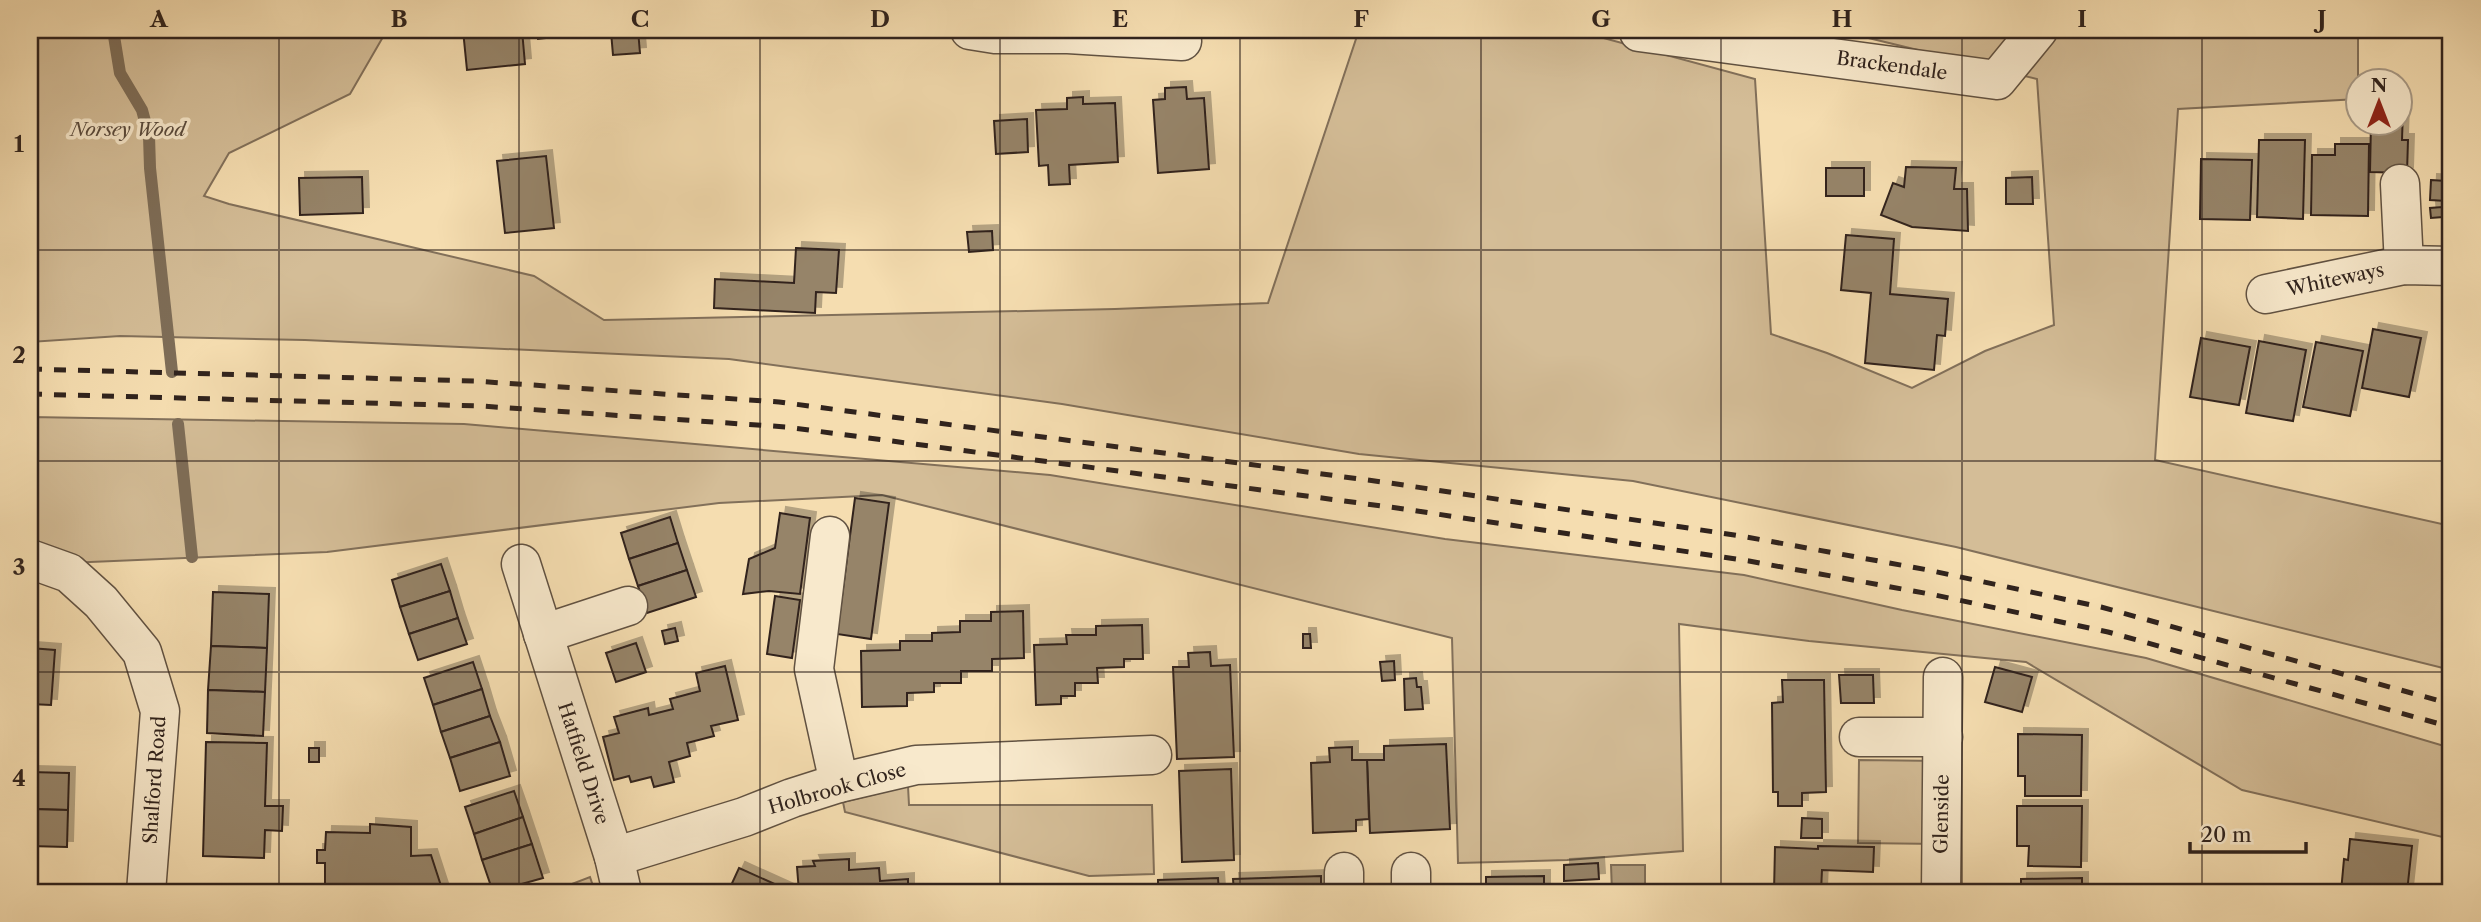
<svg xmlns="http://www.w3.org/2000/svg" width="2481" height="922" viewBox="0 0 2481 922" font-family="'Libre Caslon Text',serif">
<defs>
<filter id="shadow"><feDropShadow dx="6" dy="-6" stdDeviation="0" flood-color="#0004"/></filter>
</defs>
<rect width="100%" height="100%" fill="#f5ddb0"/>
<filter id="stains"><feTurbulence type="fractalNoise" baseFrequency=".00286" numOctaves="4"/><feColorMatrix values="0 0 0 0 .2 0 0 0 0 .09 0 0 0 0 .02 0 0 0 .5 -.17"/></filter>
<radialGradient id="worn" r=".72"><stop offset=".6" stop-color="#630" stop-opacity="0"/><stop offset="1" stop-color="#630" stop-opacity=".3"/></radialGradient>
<g fill="#d4bd97" stroke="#82705a" stroke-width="2">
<polygon points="30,30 387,30 350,94 229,153 204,196 229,204 534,276 604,320 1115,309 1268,303 1359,30 1574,30 1755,79 1771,334 1827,353 1912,388 1985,351 2054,325 2037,79 1844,32 1842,30 2358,30 2358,99 2178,109 2155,460 2451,526 2451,670 1956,547 1633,481 1359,454 1062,404 729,359 305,340 120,336 30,342"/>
<polygon points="30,417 464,424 1050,475 1445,539 1744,575 1902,610 2146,658 2451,748 2451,839 2242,790 2026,662 1809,641 1679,624 1683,851 1567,860 1458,863 1452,638 882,495 719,503 327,552 43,564 30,557"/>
<polygon points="1859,760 1942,761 1940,844 1858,843"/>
<polygon points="908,786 909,805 1152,805 1154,874 1089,876 845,812 843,802"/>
<polygon points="590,877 595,892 551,892"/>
</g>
<polygon fill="#b29e7e" stroke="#7e6d57" stroke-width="2" points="1611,865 1645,865 1645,892 1612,892"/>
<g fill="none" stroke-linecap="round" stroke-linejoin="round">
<g stroke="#7e6d57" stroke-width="12">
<polyline points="113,30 120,73 142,110 149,136 150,168 172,372"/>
<polyline points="178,424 192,557"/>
</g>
</g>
<g fill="#968469" stroke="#30231d" stroke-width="2" filter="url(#shadow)">
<polygon points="463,30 522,30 525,64 467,70"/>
<polygon points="537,30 572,30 572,35 538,39"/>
<polygon points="638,30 640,53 613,55 611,32"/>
<polygon points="1186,87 1187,99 1204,98 1209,169 1158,173 1153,100 1165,99 1165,88"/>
<polygon points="1083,97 1083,104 1115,103 1118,162 1069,165 1070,184 1049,185 1048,165 1039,166 1036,110 1067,109 1067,98"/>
<polygon points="2400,111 2403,111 2402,140 2408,140 2407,173 2370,172 2371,122 2400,122"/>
<polygon points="1027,119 1028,152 996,154 994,121"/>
<polygon points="2259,140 2305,140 2303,219 2257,217"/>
<polygon points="2335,144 2369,144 2368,216 2311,215 2312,155 2335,155"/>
<polygon points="546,156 554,228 505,233 497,161"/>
<polygon points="2201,159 2252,160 2250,220 2200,219"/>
<polygon points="1906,167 1956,168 1954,189 1967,189 1968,231 1912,227 1881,215 1893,183 1904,187"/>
<rect x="1826" y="168" width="38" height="28"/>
<polygon points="362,177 363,213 300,215 299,178"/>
<polygon points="2032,177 2033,204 2006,204 2006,178"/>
<polygon points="2431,180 2446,181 2446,201 2430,200"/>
<polygon points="2442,207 2443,217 2431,218 2430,208"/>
<polygon points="992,231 993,250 969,252 967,232"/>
<polygon points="1846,235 1894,239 1890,294 1948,299 1945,336 1937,335 1934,370 1865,363 1871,293 1841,290"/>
<polygon points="796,248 839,250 836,293 816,292 815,313 714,308 715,279 794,283"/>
<polygon points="2373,329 2421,338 2409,397 2362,388"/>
<polygon points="2201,338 2250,347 2239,405 2190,397"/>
<polygon points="2259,341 2306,350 2293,421 2246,413"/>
<polygon points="2316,342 2363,351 2350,416 2303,407"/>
<polygon points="855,498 889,503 871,639 837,634"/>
<polygon points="780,513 810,518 800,594 769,591 743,594 749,559 775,548"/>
<polygon points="670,517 678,543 629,559 621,533"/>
<polygon points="678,543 687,570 638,586 629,559"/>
<polygon points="441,564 450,591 400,607 392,580"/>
<polygon points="687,570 696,597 647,613 638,586"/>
<polygon points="450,591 458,618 409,634 400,607"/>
<polygon points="213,592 269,594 267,648 211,646"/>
<polygon points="775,596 800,600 792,658 767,654"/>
<polygon points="1023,611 1024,658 992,659 992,671 961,671 961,683 934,683 934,692 907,693 907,706 862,707 861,651 900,650 900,641 932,641 932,633 960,632 960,621 991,621 991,612"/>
<polygon points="458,618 467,644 418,660 409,634"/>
<polygon points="1142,625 1143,659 1124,659 1124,667 1097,668 1098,683 1075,683 1075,696 1061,696 1061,704 1036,705 1034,645 1067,644 1066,635 1096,635 1096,626"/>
<polygon points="675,628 678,641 665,644 662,631"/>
<polygon points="1303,634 1310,634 1311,648 1303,648"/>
<polygon points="636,643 646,672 616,682 606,653"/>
<polygon points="211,646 267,648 265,692 208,690"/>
<polygon points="30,648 55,650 51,705 30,704"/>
<polygon points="1210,652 1211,666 1230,665 1234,757 1177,759 1173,667 1189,667 1188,653"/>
<polygon points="1394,661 1395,680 1382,681 1380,662"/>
<polygon points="473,662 482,689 433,705 424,678"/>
<polygon points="725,666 738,720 711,726 714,736 687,743 690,756 669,762 674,782 654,787 651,777 631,782 629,776 614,780 603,737 619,733 614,717 648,708 649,715 673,709 670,699 700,691 696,673"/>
<polygon points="1995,667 2032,677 2022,712 1985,702"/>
<polygon points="1839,675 1873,675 1874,703 1841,703"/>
<polygon points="1416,678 1417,687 1421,687 1423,709 1405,710 1404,679"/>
<polygon points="1782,680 1824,680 1826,792 1802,793 1802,806 1778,806 1778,792 1773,792 1772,703 1783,702"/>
<polygon points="482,689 490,716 441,732 433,705"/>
<polygon points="208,690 265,692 263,736 207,733"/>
<polygon points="490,716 500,742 450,758 441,732"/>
<polygon points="2018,734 2082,735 2081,796 2025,796 2025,776 2018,776"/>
<polygon points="206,742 267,743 265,806 283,806 282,831 265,830 264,858 203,856"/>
<polygon points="500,742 510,776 460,791 450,758"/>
<polygon points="1446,744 1450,829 1370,833 1367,760 1384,760 1384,746"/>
<polygon points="1352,747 1352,760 1367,760 1369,819 1356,820 1356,831 1313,833 1311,763 1330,762 1329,748"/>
<rect x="309" y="748" width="10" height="14"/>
<polygon points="1231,769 1234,860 1182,862 1179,771"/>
<polygon points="30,772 69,773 68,810 30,809"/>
<polygon points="514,791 523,817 474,834 465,807"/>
<polygon points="2017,806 2082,806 2081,867 2028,866 2029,846 2017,846"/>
<polygon points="30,809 68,810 67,847 30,846"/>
<polygon points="523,817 532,844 482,860 474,834"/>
<polygon points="1802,818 1822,819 1822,838 1801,838"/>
<polygon points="370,824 411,827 411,856 431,855 443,892 325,892 325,863 317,863 317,850 325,850 326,832 370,833"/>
<polygon points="2350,839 2412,846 2407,892 2341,892 2344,859 2348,860"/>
<polygon points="532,844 543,878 493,892 482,860"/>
<polygon points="1818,846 1874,847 1873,872 1822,870 1821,892 1774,892 1775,847 1818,849"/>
<polygon points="849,859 849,870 879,868 880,881 908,879 908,892 799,892 797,867 815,866 813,861"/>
<polygon points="1598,863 1599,879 1564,881 1564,865"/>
<polygon points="739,868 788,890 787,892 728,892"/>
<polygon points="1321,876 1321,892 1234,892 1233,879"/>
<polygon points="1544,876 1544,892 1486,892 1486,877"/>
<polygon points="1218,878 1219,892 1158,892 1158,880"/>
<polygon points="2082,878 2082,892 2021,892 2021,879"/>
</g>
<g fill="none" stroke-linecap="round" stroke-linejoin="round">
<g stroke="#615242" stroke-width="41">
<g id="minor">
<polyline points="970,30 995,34 1068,34 1182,41"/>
<polyline points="1639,32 1997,80 2038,30"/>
<polyline points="2400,184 2404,265"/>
<polyline points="2266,294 2404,265 2451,266"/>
<polyline points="830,536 814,669 839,783"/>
<polyline points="30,559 69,573 101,602 142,652 160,711 146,892"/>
<polyline points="521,564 614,857 622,892"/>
<polyline points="543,634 628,606"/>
<polyline points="1859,737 1943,737"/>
<polyline points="614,857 744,817 792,798 839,783 916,765 1152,755"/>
<polyline points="1344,872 1344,892"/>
<polyline points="1411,872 1411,892"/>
<polyline points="1941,892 1943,677"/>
</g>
</g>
<use href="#minor" stroke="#f8e9cc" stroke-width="38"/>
<g stroke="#30231d" stroke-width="5" stroke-dasharray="12 12" stroke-linecap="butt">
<polyline points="30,369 474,381 779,402 1390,483 1741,536 1928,570 2101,607 2451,704"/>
<polyline points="30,394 481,406 786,427 1397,508 1749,561 1935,595 2108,632 2451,727"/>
</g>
</g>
<path fill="none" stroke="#30231d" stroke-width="2" stroke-opacity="0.55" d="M279,30V892M519,30V892M760,30V892M1000,30V892M1240,30V892M1481,30V892M1721,30V892M1962,30V892M2202,30V892M30,250H2451M30,461H2451M30,672H2451"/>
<g text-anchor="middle" stroke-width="7" stroke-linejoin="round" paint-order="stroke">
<g font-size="19" fill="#30231d" stroke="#f8e9cc">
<text transform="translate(1892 65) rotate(8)" y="7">Brackendale</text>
<text transform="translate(2335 279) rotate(-12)" y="7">Whiteways</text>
<text transform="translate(584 763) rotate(72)" y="7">Hatfield Drive</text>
<text transform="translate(154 780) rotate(-86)" y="7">Shalford Road</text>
<text transform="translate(837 788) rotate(-16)" y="7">Holbrook Close</text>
<text transform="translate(1941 814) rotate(-89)" y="7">Glenside</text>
</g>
<g font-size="19" font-style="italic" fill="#594a3c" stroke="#f8e9cc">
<text x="128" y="136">Norsey Wood</text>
</g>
</g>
<rect width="2481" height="922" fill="none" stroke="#f5ddb0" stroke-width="77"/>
<g transform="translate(2379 102)"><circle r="33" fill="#f8e9cc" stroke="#a89a86" stroke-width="2"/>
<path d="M0-5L12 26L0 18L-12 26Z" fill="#8f2418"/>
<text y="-10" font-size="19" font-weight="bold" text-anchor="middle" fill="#30231d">N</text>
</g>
<path d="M2190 842v10h116v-10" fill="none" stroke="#30231d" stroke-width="3.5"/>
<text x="2201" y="842" font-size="21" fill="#30231d" stroke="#f8e9cc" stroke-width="5" paint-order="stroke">20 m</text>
<rect x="38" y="38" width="2404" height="846" fill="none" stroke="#30231d" stroke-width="2.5"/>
<g font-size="23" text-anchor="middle" font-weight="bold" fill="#30231d">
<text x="159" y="27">A</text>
<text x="399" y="27">B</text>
<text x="640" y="27">C</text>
<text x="880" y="27">D</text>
<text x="1120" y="27">E</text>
<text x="1361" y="27">F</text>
<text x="1601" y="27">G</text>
<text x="1842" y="27">H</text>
<text x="2082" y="27">I</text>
<text x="2322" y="27">J</text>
<text x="19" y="152">1</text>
<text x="19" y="363">2</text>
<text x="19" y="575">3</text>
<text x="19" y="786">4</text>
</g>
<rect width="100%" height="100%" filter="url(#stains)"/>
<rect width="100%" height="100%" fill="url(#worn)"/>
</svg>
